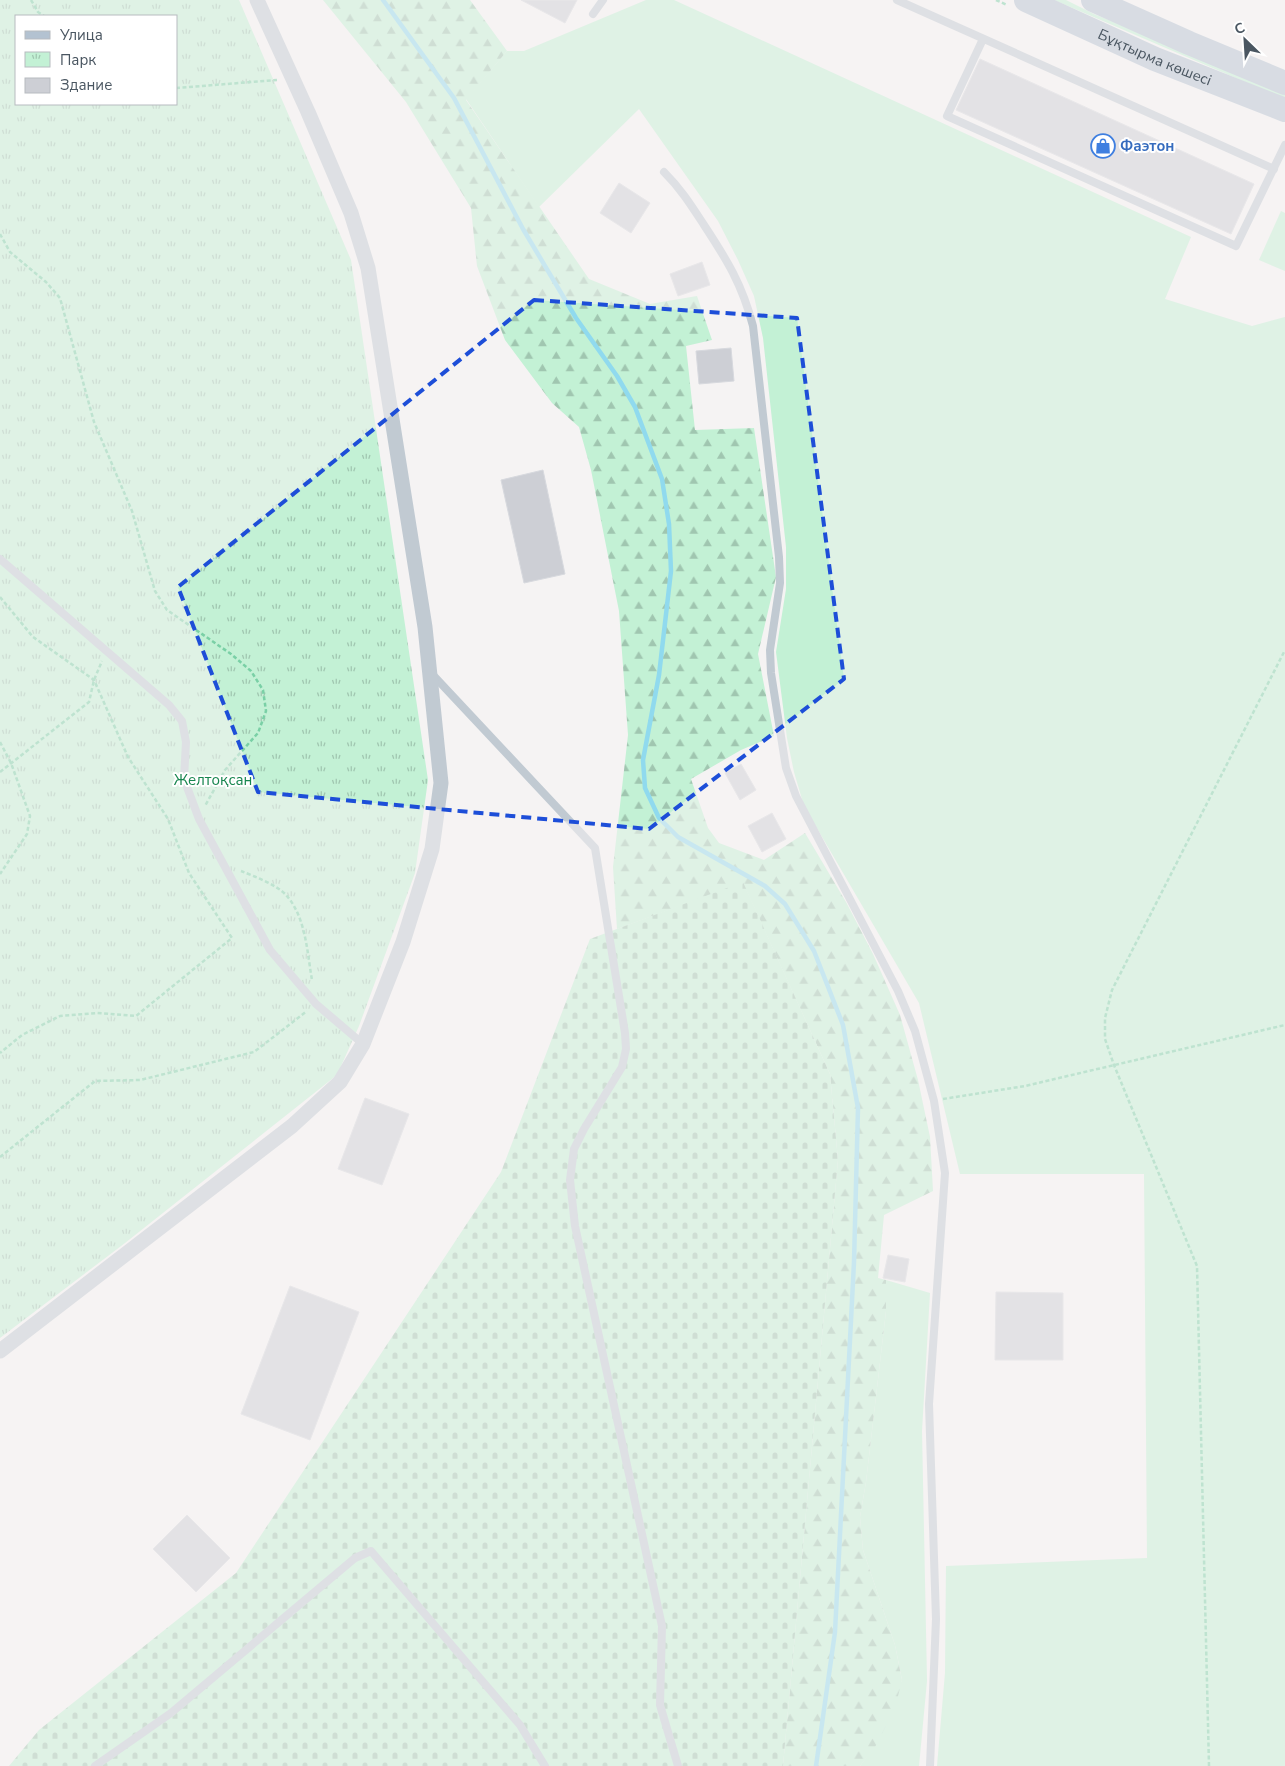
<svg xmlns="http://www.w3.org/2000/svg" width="1285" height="1766" viewBox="0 0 1285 1766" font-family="'Nunito Sans',sans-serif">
<defs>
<pattern id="forest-firs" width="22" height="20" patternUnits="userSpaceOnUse" patternTransform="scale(1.25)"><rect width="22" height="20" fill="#c3f1d5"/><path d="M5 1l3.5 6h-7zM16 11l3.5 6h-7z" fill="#a0c6b0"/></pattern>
<pattern id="cemetery-stones" width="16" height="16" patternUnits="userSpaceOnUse" patternTransform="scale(1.25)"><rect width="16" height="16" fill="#c3f1d5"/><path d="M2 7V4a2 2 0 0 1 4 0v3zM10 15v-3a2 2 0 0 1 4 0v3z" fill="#a0c6b0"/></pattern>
<pattern id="park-tufts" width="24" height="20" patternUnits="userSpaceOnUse" patternTransform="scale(1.25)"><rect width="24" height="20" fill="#c3f1d5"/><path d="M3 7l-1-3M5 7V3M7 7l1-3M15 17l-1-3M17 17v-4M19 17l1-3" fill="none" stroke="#a0c6b0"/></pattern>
</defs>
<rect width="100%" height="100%" fill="#f5f3f3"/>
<g fill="#c3f1d5">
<polygon points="646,0 674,0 1191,237 1165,299 1252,326 1285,317 1285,1766 937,1766 945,1673 946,1566 1147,1558 1144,1174 960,1174 919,1003 804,806 794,772 787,738 776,652 786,589 786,547 763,338 754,296 738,260 718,221 639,109 539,207 466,99 507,51 524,51"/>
<polygon points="1054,0 1066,0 1094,14 1285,91 1285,99"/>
<polygon points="1281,211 1285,213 1285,271 1259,260"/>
<polygon points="886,1280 930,1293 922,1431 927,1681 919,1766 860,1766 874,1747 902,1680 895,1645 863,1550 860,1517 866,1482 886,1311"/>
</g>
<polygon fill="url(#forest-firs)" points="323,0 470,0 507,51 466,100 589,279 650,304 697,296 712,340 686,346 695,430 754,428 776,577 758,654 774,736 741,750 691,779 708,828 719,843 764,860 805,833 846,902 873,954 900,1015 918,1080 930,1137 933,1191 884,1215 878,1278 886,1280 886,1311 866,1482 860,1517 863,1550 895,1645 902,1680 895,1708 875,1747 860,1766 783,1766 838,1160 830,1074 743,883 617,929 613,867 628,735 619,611 591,470 579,427 552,403 505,340 477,266 471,208 406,102"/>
<polygon fill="url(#cemetery-stones)" points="743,882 830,1074 838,1160 783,1766 9,1766 39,1730 236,1573 501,1172 590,939"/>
<path fill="url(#park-tufts)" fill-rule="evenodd" d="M0,0H239L351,260L428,780L415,873L359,1026L337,1075L125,1243L0,1338ZM16,16H176V104H16Z"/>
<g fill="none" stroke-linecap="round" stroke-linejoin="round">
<polyline stroke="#90daee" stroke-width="4.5" points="383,0 454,98 523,229 576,318 617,376 635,407 662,479 669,524 671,571 659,675 643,760 645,788 659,818 678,837 765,886 785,904 814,951 843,1025 858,1108 854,1262 835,1632 816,1766"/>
</g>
<g fill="#cdcfd5" stroke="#d7d9de">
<polygon points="521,0 577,0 565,23"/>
<polygon points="980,59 1254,184 1231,234 956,110"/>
<polygon points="619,183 650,203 631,233 600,213"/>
<polygon points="702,262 710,285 678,296 670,274"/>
<polygon points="731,348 734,381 699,384 696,351"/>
<polygon points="543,470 565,574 524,583 501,480"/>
<polygon points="741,764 756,790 740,800 725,773"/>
<polygon points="772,813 786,839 762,852 748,826"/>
<polygon points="365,1098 409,1114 382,1185 338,1169"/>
<polygon points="888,1255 909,1259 905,1282 883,1278"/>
<polygon points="290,1286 359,1312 310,1440 241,1414"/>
<polygon points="996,1292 1063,1293 1063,1360 995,1360"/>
<polygon points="187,1515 230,1558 196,1592 153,1549"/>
</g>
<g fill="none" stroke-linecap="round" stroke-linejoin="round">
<g stroke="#7ad0a6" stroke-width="2.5" stroke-dasharray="4 2.5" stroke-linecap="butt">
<polyline points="31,0 38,12 44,16"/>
<polyline points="996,0 1007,5"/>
<polyline points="176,88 277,80"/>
<polyline points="0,234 10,252 46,282 60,298 94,422 132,511 155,591 167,610 231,654 251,671 263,690 266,711 258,733 225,770 205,806"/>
<polyline points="0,597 33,637 94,680 128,757 168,819 189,873 232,938 136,1016 97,1013 60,1016 22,1035 0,1053"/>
<polyline points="0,742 11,763 30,816 27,834 0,874"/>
<polyline points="0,772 89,702 94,680 102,661"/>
<path d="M241,871C254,876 277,885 286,895C306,917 307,952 312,980"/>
<polyline points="943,1099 1025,1086 1285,1025"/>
<polyline points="0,1157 95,1081 140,1080 254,1052 307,1011"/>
<polyline points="1209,1766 1197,1266 1114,1065 1105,1039 1105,1018 1112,990 1285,650"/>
</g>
<g stroke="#c1cad2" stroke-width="8">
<polyline points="897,0 1274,169"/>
<polyline points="593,14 603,0"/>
<polyline points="983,39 947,116 1236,246 1285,145"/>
<path d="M664,172C681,189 691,205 704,225C727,260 742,284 753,326L779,557L780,583L770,650L771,673L786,768L796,796L898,991L915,1031L934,1101L945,1173L929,1404L936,1619L930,1766"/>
<polyline points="0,559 169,705 182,721 186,742 184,779 199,819 270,950 316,1004 363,1044"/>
<polyline points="432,674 595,848 625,1033 626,1049 622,1067 584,1129 574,1149 570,1180 575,1226 662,1626 660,1705 678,1766"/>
<polyline points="95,1766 171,1713 355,1558 371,1551 520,1725 545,1766"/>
</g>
<polyline stroke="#c1cad2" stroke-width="15" points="0,1351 292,1126 340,1082 363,1044 403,942 432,849 441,783 425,627 368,268 351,213 308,112 257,0"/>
<g stroke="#b3c2d1" stroke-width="24">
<path id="s1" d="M1026,0L1155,59L1285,110"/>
<polyline points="1093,0 1189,43 1285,83"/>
</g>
</g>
<path d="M0 0H1285V1766H0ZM534,300L797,318L844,679L649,829L258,792L178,587Z" fill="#f5f3f3" fill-opacity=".55" fill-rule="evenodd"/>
<path fill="none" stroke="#1d4ed8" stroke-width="4" stroke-dasharray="10 6" stroke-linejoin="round" d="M534,300L797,318L844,679L649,829L258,792L178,587Z"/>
<defs>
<g id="shop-ring" transform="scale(1.25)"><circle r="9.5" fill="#fff" stroke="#3f7fe0" stroke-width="1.5"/><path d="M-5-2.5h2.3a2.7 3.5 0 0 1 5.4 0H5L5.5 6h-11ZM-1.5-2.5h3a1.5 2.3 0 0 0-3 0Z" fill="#3f7fe0"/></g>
</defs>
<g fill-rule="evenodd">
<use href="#shop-ring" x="1103" y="146"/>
</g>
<g text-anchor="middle" stroke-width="4" stroke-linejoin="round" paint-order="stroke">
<g font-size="15" fill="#4a5661" stroke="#fff">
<text dy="5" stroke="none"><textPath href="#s1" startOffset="141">Бұқтырма көшесі</textPath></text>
</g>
<g font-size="15" font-weight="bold" fill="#366cbe" stroke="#fff" text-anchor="start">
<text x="1120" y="151">Фаэтон</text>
</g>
<g font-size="15" fill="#17864f" stroke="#fff">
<text x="213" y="785">Желтоқсан</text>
</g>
</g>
<rect x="15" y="15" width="162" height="90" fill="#ffffff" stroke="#b7bbc0"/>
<rect x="25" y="31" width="25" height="8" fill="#b3c2d1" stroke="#b7bbc0"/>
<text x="60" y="40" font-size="15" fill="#4a5661">Улица</text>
<rect x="25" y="52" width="25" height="15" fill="url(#park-tufts)" stroke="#b7bbc0"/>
<text x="60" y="65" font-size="15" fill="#4a5661">Парк</text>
<rect x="25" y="78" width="25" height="15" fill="#cdcfd5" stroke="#b7bbc0"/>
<text x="60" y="90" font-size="15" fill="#4a5661">Здание</text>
<g transform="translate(1245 40) rotate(335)" stroke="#ffffff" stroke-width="4" paint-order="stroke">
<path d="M0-4L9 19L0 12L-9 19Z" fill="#4a5661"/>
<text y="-8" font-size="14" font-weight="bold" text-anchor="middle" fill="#4a5661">С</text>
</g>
</svg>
